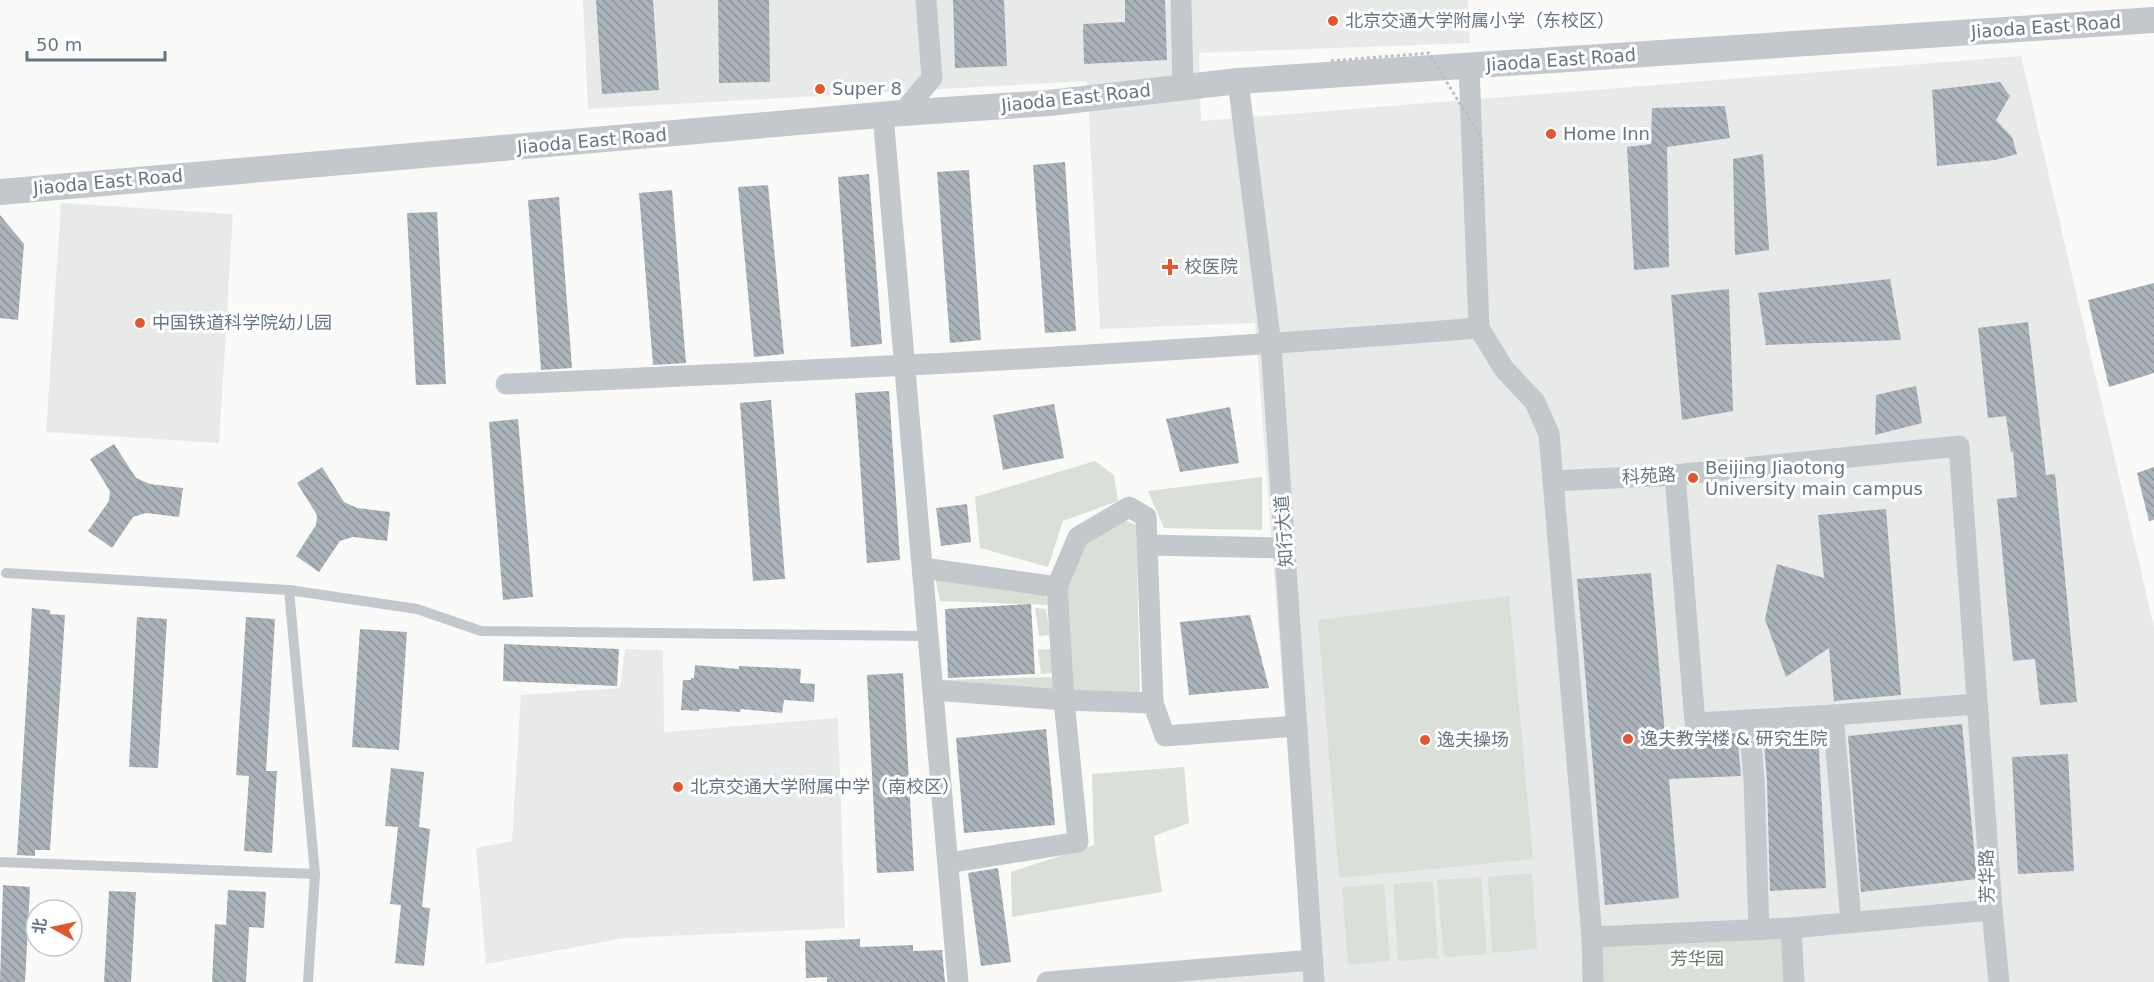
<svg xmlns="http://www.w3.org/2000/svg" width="2154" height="982" viewBox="0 0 2154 982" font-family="'DejaVu Sans','Noto Sans SC',sans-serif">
<defs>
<pattern id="building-back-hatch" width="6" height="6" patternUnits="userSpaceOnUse" patternTransform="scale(1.5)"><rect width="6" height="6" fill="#aab3b9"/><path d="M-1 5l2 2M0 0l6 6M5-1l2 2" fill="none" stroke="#8e969c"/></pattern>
</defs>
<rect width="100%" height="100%" fill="#fafaf8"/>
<g fill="#e8e9e9">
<polygon points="583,0 1468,0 1470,43 1199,53 1201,121 2021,56 2154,627 2154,982 1030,982 1303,954 1255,323 1100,329 1087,81 588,109"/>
<polygon points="61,203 233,214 219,443 46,432"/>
<polygon points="625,649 663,650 664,732 838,718 845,928 624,938 486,964 476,848 512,841 521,695 620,688"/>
</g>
<g fill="#dadfd7">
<polygon points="1095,461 1114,475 1118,501 1063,521 1048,567 980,548 975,497"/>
<polygon points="1262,477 1262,530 1164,528 1148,491"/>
<polygon points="1125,520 1136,525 1140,695 1071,694 1064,590 1082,547"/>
<polygon points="935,577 1045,590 1048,605 940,601"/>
<polygon points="1509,596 1533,859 1339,878 1318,620"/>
<polygon points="1035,608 1046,609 1050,635 1039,636"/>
<polygon points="1051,649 1053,673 1041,674 1038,650"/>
<polygon points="1055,677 1055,691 948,687 946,680"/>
<polygon points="1184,767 1189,823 1154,836 1162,892 1012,917 1011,872 1094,845 1092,774"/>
<polygon points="1532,873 1537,949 1492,953 1488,877"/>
<polygon points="1481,877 1487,954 1444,957 1437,880"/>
<polygon points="1433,881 1438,958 1398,961 1393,884"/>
<polygon points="1384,884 1390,961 1348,965 1342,887"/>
<polygon points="1599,937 1791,937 1794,982 1600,982"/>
</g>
<g fill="url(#building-back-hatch)">
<polygon points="596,0 653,0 659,90 602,94"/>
<polygon points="718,0 769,0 770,82 719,83"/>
<polygon points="953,0 1004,0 1007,66 955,68"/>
<polygon points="1125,0 1165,0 1167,60 1084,64 1083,24 1125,22"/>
<polygon points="2000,82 2010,96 1996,120 2012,137 2017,154 1995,160 1937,166 1932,90"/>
<polygon points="1725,106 1730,138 1667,147 1669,267 1634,270 1627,147 1651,144 1652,108"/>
<polygon points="1763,154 1769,250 1735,255 1733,159"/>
<polygon points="1065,162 1076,331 1045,333 1033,165"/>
<polygon points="969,170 981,340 950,343 937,172"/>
<polygon points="869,174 882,344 851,347 838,177"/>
<polygon points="768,185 784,354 754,357 738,187"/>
<polygon points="672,190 686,363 653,365 639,193"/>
<polygon points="559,197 572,368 541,370 528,200"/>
<polygon points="437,212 446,384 416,385 407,213"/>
<polygon points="0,215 24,244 18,320 0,318"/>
<polygon points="1890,279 1901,340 1766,345 1758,293"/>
<polygon points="2154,283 2154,373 2109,387 2088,300"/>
<polygon points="1729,289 1733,411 1682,420 1671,295"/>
<polygon points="2028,322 2046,475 2055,474 2077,702 2040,705 2035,659 2013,661 1997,499 2017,497 2013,452 2011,452 2006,416 1988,418 1978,328"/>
<polygon points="1916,386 1922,423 1875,435 1876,395"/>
<polygon points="889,391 900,560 867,563 855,393"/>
<polygon points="771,400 785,579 753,581 740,403"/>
<polygon points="1054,404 1064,458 1003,470 993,415"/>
<polygon points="1230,407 1239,463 1180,472 1166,419"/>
<polygon points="518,419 533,597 503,600 489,422"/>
<polygon points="114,444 136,478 150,484 183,488 179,517 146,513 133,517 112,548 88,531 109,501 110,491 90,459"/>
<polygon points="322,467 344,502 357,508 390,512 387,541 353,537 340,541 319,572 296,556 316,525 317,515 297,483"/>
<polygon points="2154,467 2154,520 2149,521 2137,473"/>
<polygon points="967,504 971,542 941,546 936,508"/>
<polygon points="1886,509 1901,695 1834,701 1829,648 1786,677 1765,619 1777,564 1824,578 1818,515"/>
<polygon points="1651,573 1665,735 1688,734 1696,736 1737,733 1741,776 1669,779 1679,898 1605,905 1577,579"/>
<polygon points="1031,604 1035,674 948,678 945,609"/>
<polygon points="32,608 50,610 50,614 65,615 50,850 35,850 35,856 17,855"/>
<polygon points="1250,615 1269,688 1189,695 1180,622"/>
<polygon points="137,617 167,619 158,768 129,767"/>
<polygon points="246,617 275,619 266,771 277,771 272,853 244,851 249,776 236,775"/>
<polygon points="360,629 407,632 399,750 352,747"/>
<polygon points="504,644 619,649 617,686 503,681"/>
<polygon points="695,665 739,669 739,666 801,669 800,683 815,684 814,702 784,700 782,713 741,709 740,712 699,709 699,711 681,710 683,680 691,680 691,678 694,678"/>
<polygon points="903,673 914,871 877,873 867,675"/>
<polygon points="1962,724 1977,879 1861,892 1848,736"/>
<polygon points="1046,729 1055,825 964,833 956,738"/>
<polygon points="1818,729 1826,888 1770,891 1767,780 1763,732"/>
<polygon points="2068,754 2074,871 2018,874 2012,757"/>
<polygon points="391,768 424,772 419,827 430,829 422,907 430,908 424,966 395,963 401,905 390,904 398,827 385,826"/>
<polygon points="998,868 1011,962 981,966 968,873"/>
<polygon points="3,885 30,887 25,982 0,982"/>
<polygon points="228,890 266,892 264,928 249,927 246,982 212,982 215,924 226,925"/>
<polygon points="109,891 136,892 131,982 104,982"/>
<polygon points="860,939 860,947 913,945 913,951 942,950 945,982 827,982 827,977 806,978 805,941"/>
</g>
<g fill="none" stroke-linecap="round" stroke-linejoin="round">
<g stroke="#c3c8cc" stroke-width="10">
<polyline points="6,573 289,590 315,874 308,982"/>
<polyline points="289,590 417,609 481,631 929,636"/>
<polyline points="0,862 315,874"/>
</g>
<g stroke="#c3c8cc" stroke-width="21">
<polyline points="1181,0 1183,88"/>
<polyline points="1469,66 1479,328 1504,369 1535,402 1549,434 1592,937 1593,982"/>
<polyline points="1238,81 1271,345 1314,982"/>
<polyline points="902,113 932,78 926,0"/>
<polyline points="883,115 958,982"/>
<path d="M506,384C830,370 1155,354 1479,328"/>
<polyline points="1675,475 1695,723 1749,720"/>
<polyline points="1553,481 1675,475 1959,446 1992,910 1791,928 1592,937"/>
<polyline points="1147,545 1285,548"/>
<polyline points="923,568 1057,587 1064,700 1153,703 1165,736 1297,726"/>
<polyline points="1057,587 1078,537 1129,507 1146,517 1153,703"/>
<polyline points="933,690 1064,700 1078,842 948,863"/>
<polyline points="1992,910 1999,982"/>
<polyline points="1851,921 1833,715 1977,704"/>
<polyline points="1791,928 1794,982"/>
<polyline points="1759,930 1754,780 1749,720 1833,715"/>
<polyline points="1047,982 1313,960"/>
</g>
<polyline stroke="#c3c8cc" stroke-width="26" points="0,192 902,113 1049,103 1238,81 2154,20"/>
<polyline stroke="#bbbfc2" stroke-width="3" stroke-dasharray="3 3" stroke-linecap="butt" points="1331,61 1429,53 1481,138 1482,200"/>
</g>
<g fill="#e4572e" stroke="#fff" stroke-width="2">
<circle cx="1333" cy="21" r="6"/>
<circle cx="820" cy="89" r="6"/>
<circle cx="1551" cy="134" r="6"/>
<path d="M1167 258h6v6h6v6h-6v6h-6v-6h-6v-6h6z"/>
<circle cx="140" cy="323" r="6"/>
<circle cx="1693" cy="478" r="6"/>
<circle cx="1628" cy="739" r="6"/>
<circle cx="1425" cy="740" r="6"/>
<circle cx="678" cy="787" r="6"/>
</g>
<g text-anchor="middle" stroke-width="6" stroke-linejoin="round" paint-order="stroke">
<g font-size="18" fill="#657683" stroke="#fff" text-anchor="start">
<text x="1345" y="27">北京交通大学附属小学（东校区）</text>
<text x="832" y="95">Super 8</text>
<text x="1563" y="140">Home Inn</text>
<text x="1184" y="273">校医院</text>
<text x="152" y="329">中国铁道科学院幼儿园</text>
<text x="1705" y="474">Beijing Jiaotong<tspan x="1705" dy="21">University main campus</tspan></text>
<text x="1640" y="745">逸夫教学楼 &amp; 研究生院</text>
<text x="1437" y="746">逸夫操场</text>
<text x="690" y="793">北京交通大学附属中学（南校区）</text>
</g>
<g font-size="18" fill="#657683" stroke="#fff">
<text transform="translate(2046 27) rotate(-4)" y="6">Jiaoda East Road</text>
<text transform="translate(1561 60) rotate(-4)" y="6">Jiaoda East Road</text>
<text transform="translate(1076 98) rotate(-6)" y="6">Jiaoda East Road</text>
<text transform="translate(592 141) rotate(-5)" y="6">Jiaoda East Road</text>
<text transform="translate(108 182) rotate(-5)" y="6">Jiaoda East Road</text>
<text transform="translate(1649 476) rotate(-3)" y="6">科苑路</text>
<text transform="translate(1284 531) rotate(-94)" y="6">知行大道</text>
<text transform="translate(1987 876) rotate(-91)" y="6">芳华路</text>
</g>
<g font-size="18" fill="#687a64" stroke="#fff">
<text x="1697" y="965">芳华园</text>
</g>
</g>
<g transform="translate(54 928) rotate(278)"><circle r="28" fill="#ffffff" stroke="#c1c8cd" stroke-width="1.5"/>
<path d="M0-4.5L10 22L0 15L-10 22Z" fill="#e4572e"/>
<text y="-9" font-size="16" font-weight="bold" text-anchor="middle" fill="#657683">北</text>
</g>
<path d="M27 51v9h138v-9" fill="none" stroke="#657683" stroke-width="3"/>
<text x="36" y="51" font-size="18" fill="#657683" stroke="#ffffff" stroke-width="4.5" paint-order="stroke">50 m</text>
</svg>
